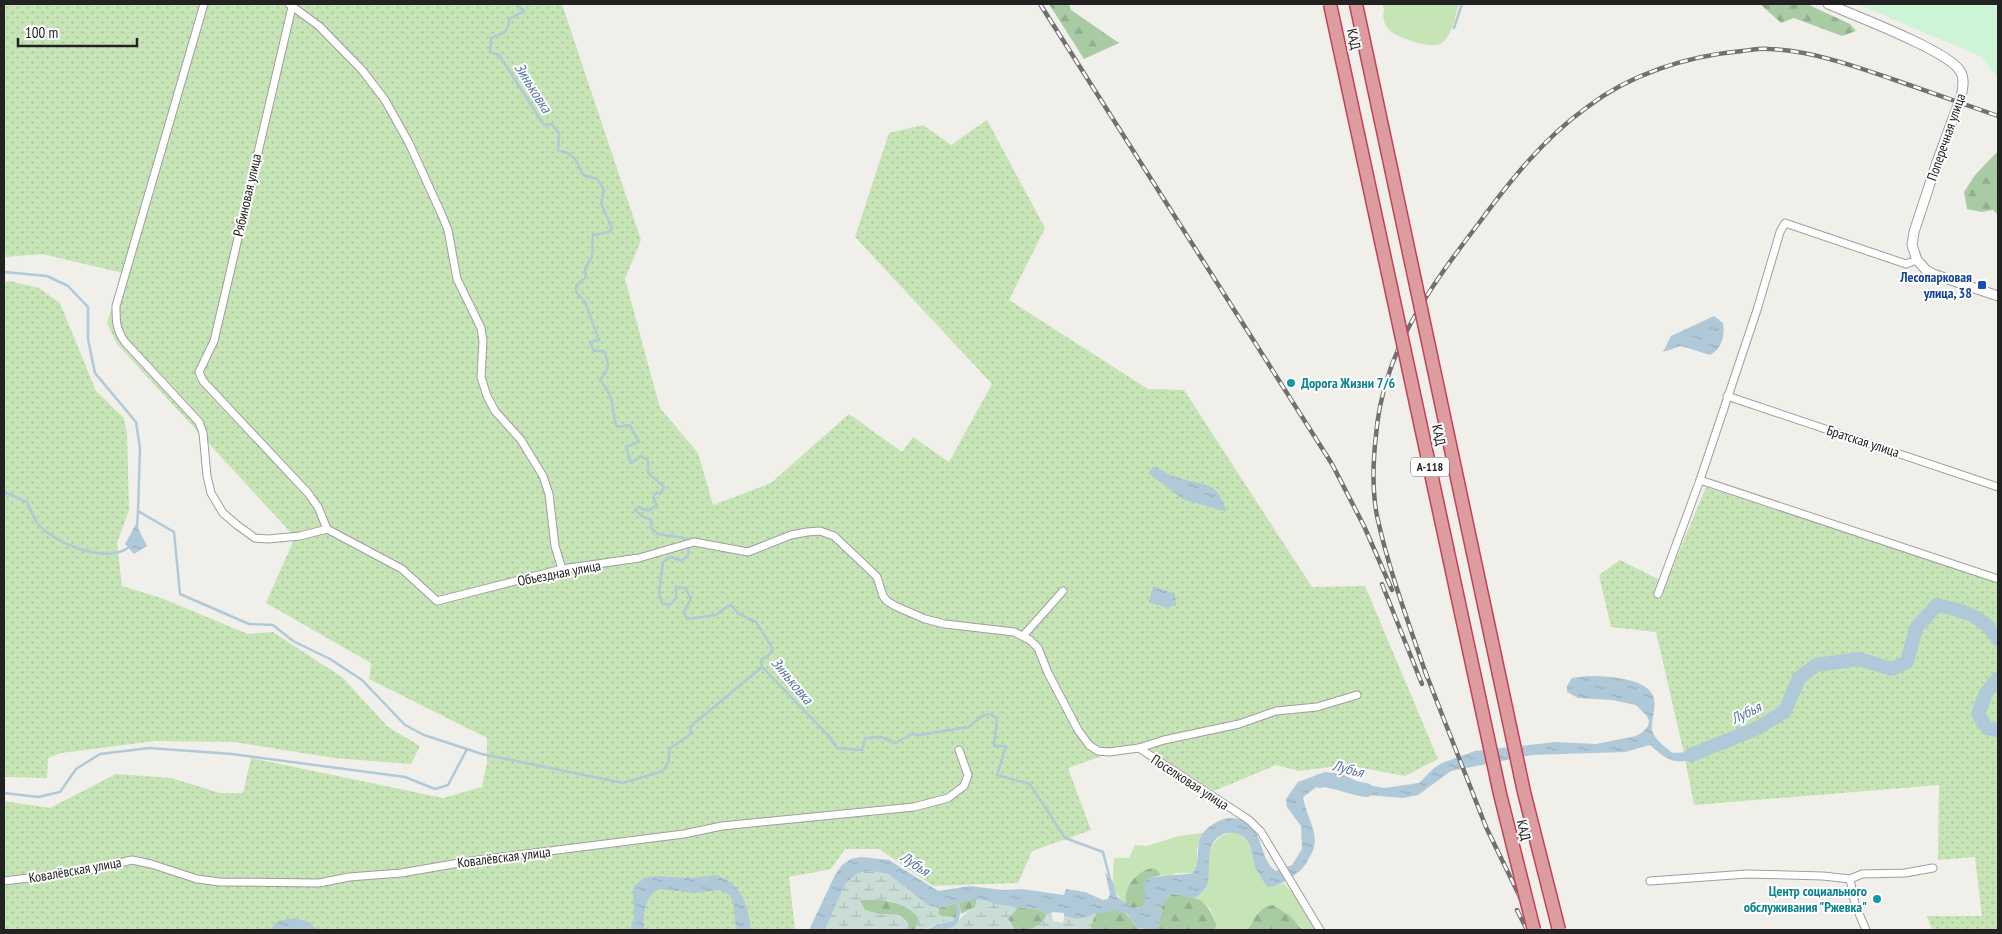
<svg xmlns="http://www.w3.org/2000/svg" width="2002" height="934" viewBox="0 0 2002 934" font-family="'PT Sans Narrow',sans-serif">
<defs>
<pattern id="forest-firs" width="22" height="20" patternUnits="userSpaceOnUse" patternTransform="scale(1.25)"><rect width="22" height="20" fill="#a9cba4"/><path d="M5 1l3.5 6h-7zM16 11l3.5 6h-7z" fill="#91ae8d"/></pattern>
<pattern id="wetland-marsh" width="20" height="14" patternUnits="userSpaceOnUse" patternTransform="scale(1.25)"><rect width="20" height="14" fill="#c9ddd6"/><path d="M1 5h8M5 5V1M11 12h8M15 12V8" fill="none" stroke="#acbdb7"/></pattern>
<pattern id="garden-dots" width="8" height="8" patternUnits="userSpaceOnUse" patternTransform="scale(1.25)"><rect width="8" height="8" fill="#c6e4b6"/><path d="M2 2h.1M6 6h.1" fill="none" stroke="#aac39c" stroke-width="1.8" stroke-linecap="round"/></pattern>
<pattern id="water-ripples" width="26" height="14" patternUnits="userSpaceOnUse" patternTransform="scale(1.25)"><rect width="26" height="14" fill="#b0c9d8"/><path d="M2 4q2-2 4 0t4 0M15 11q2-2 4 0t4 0" fill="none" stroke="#97acb9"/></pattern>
</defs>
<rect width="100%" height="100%" fill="#f1efea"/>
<g fill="#c6e4b6">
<path d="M1382,4H1459C1455,16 1453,34 1442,43C1432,50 1399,38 1390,31C1384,25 1382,17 1384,9Z"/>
<path d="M1233,832C1253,836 1252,858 1259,875L1280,885L1283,883L1291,891L1296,894L1317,930H1303L1299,924L1248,930H1213L1217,926L1210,908L1195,898C1200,894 1205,892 1207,887C1209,882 1208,876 1208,871C1208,852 1212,836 1233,832Z"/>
<path d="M1203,833L1197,849L1198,866L1193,873H1176L1169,877L1161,875L1157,870L1125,898L1126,904C1110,891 1113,877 1114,858H1129L1135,845L1147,846L1179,836Z"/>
</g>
<g fill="url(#forest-firs)">
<polygon points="1049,4 1069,4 1071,10 1119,43 1084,59"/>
<polygon points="1760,4 1807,4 1850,24 1856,31 1842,36 1794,18 1781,23"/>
<polygon points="1998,151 1998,215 1993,210 1981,212 1967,209 1964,192 1975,175"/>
<path d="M1152,868L1157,870L1161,875L1147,879L1145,904L1142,907L1133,908L1126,904C1123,887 1136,872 1152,868Z"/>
<path d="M1171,894C1199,896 1207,900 1217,926L1213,930H1152L1158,926L1163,903Z"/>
<path d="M878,899C895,903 908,904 919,918L915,930H907L908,923L900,915L878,914L865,910L859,900Z"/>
<polygon points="972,899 977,899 975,907 961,914 959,902"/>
<polygon points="956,903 958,912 956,918 941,916 938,913 939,908"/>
<path d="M1273,905L1289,915L1303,930H1248C1255,919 1258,907 1273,905Z"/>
<path d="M1018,907L1040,910L1047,914C1041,929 1030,930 1015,930L1008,919Z"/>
<path d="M1110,910C1130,908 1130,924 1142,930H1091V925L1096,913H1104Z"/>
</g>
<g fill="url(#wetland-marsh)">
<path d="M871,871L888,874L928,905L939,908L938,913L941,916L956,918C951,924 947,921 940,923C929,927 927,930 915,930L919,918C904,900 882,898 860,900L865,910L878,914L900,915L908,923L907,930H825L845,884L858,873Z"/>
<path d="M977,899L1018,907L1008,919L1015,930H961L960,928L956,930H946C959,922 962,914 975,907Z"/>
<path d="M1051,912L1053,921L1063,923L1064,916C1076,919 1084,918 1096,913L1091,925V930L1050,929L1048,930H1031L1044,921L1047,914Z"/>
</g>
<polygon fill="#cdf4d6" points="1857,4 1998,4 1998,78 1982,57"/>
<g fill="url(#garden-dots)">
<polygon points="4,4 562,4 641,240 625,279 660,408 698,453 713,505 771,483 849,414 902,452 913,437 949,462 992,384 855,237 889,133 923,125 951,145 987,120 1045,228 1009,300 1148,389 1184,390 1312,587 1365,586 1438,759 1405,776 1346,765 1299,771 1276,765 1214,791 1139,743 1068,768 1091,830 1032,851 1018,883 933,886 879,849 845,849 831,869 789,877 795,930 4,930 4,801 50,808 116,774 171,778 220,793 243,793 251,758 443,798 482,787 487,762 487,738 369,679 371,663 266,603 295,537 117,344 107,323 123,273 42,254 6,257 4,247"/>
<polygon points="10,281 39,288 60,303 96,391 124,418 127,434 129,510 117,543 122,586 161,598 248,634 273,632 342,677 388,727 420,746 411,764 334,758 234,742 155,741 61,753 48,758 47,778 4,777 4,282"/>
<polygon points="1706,487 1998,583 1998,930 1932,930 1927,916 1982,916 1975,857 1938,860 1939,785 1694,805 1684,754 1656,632 1611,627 1599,575 1620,560 1666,583"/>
</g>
<g fill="url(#water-ripples)">
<path d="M1714,316L1723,323C1725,335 1722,349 1710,355L1681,346L1663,352L1671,336Z"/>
<path d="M1154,466C1162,470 1170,476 1179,478C1208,487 1215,479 1227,512L1183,499L1148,473Z"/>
<polygon points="136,524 147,546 134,554 125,544"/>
<polygon points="1153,586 1175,594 1176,605 1167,608 1149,602"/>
<path d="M1587,676C1604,676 1650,677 1654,699C1656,711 1651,720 1652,730C1654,739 1666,748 1673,753L1687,752L1705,745L1709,751C1681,765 1674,767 1650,745L1625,752L1532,755L1451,771L1418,795L1403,798L1366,795L1339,783H1326L1318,786L1303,797C1307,822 1324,836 1308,860C1304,868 1299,872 1292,877C1284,882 1277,887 1267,887C1263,880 1258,874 1255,867C1252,857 1252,845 1245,838C1240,833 1233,832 1227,833C1203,839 1211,866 1208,883C1207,890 1200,894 1195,898L1171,894L1163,903L1158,926L1152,930L1138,928L1127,914L1115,910L1104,913H1096L1087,917L1077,919L1064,916V913L1054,912L1047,914L1040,910L995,904L984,900L972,899L959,902C964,930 949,930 926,930L938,924L953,921L958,912L956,903L939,908L928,905L888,874L871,871L858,873L845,884L825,930H809L835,875L842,865L851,859L861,857L889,860L938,891L970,886L1002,890L1022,889L1064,895L1066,889L1085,892L1103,900L1108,899L1110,894L1105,872L1113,882L1117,897L1133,908L1142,907L1145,904L1144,886L1147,879C1163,874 1177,876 1193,873C1202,861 1194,846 1203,833C1208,826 1220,819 1229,818C1266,816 1256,858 1276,871L1292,865L1302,849L1301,826L1287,807L1286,799L1298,782L1325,772L1342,774L1362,784L1384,788L1419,783L1434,768L1442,763L1475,751L1556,742L1596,744L1636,736L1643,732L1648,726L1649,721L1647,716L1636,705L1612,700L1578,698L1567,692V686L1572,678Z"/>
<path d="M716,875C742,883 748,906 751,930H736L733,902L730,895L719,890L695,893L659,889C643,899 644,913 644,930H630L634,918L633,892L634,886L644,878L655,876L691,878Z"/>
<polygon points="295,918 309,922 317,930 271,930 272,927 278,921"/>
</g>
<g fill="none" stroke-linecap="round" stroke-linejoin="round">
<g stroke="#b0c9d8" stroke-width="2.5">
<path d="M516,4L524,11L509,19C509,34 503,33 491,38L490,52L499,55L544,125L551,124L559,133L558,150C574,153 577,161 583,175L597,179L604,190L601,204L612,228L609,232L593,235L592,257L585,268L586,277L576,286V292L585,302L599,340L590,342L594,351H604C610,364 609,369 600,380C605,387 611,394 612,402C614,412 613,418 617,427L630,425L639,442L626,447L631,463L641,456L648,461V473L664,487L660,494L657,492L653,497L657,505L648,511L639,507L635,510L642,516L651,520V528L658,534L684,538L689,545L688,555L682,561L671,557L663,562L659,593L662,603L670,605L676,598V587L685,588L691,598L684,612L687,619L716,615L726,607L731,605L739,614L756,622L773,649L769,655L761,660L762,667L829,736L837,748L862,750L865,738L881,737L895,743L912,734L919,735L969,727L982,716L989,714L997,718L994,746H1006L997,775L1030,784L1065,838L1103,852L1110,879"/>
<polyline points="1454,28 1462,4"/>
<polyline points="4,272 47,276 68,286 88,307 88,339 95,373 136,422 140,448 138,511 174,532 180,594 249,624 273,625 293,641 330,659 362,680 405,725 424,735 482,754 623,783 663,771 669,761 669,749 691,734 690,727 762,667"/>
<path d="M4,492L27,502C30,508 33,517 37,523C53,543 107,565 129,547"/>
<polyline points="137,527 138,511"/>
<polyline points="4,793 38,797 60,792 76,769 100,754 149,748 232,754 405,777 435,789 448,785 467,749"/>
</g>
<g stroke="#b0c9d8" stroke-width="14">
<polyline points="1998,679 1986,693 1978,714 1987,728 1998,730"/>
<path d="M1691,755L1758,728L1785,711L1799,678L1816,665L1859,659L1892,669L1907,662L1916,628L1937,605C1965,611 1982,615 1998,639"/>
<path d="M1320,781C1327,778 1355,789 1366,790"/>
</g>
<g stroke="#9f9f9f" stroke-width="9">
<g id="minor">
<path d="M204,4L116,306C116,321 116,330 125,342L199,422L203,433L207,476L211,493L223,513L237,525L255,538L268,539L300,536L327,529L402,569L437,601L562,569L639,558L694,542L748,552L791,535L807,532L820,531L834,536L870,570L877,577L883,596L887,601L895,606L925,619L945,624L1014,632L1030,640L1038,648L1048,673L1078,730L1089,745L1098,751L1109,752L1139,748L1164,740L1239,724L1276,711L1317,707L1357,695"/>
<polyline points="289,4 319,26 362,70 385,100 409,143 441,213 448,230 457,279 481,328 483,341 481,377 487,396 495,411 521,440 543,476 549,494 555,546 562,569"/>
<polyline points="292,7 214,341 199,372 203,381 308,493 318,507 327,529"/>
<polyline points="1727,396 1998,487"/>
<polyline points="1700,480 1998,579"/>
<polyline points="1658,594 1700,480 1757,310 1780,232 1785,223 1906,264 1917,260"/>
<polyline points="1023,636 1063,591"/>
<polyline points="1139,748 1249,820 1261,832 1320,930"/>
<polyline points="1850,879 1855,904 1866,930"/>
<polyline points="4,881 85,871 132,860 151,864 197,879 220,882 319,883 349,877 401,873 471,861 684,834 722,826 914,807 948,798 964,786 968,775 959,750"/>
<polyline points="1650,881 1747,874 1823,876 1850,879 1862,874 1905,873 1933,868"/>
</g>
</g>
<g stroke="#9f9f9f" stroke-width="11">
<path id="tertiary" d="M1828,4C1853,15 1949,51 1960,71C1965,78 1963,88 1961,97L1937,162L1914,232L1912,245L1917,260L1926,270L1933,274L1998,296"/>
</g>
<use href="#minor" stroke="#fff" stroke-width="7"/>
<use href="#tertiary" stroke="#fff" stroke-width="9"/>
<g stroke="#707070" stroke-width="4.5">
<g id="rail">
<polyline points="1040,4 1332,464 1364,526 1392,590"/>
<polyline points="1382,584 1422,684"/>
<polyline points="1425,671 1486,827 1536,930"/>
<path d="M1427,677C1409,624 1389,571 1377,516C1372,490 1373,461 1376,435C1383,351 1430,287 1479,223C1510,181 1543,139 1586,108C1630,74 1687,56 1742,51C1751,50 1760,48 1769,49C1813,51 1854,66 1895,80C1930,92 1964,104 1998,116"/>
<polyline points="1517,910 1527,930"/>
</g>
</g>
<use href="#rail" stroke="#fff" stroke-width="2.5" stroke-dasharray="8" stroke-linecap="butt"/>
<g stroke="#c63f59" stroke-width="15" stroke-linecap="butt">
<g id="motorway-bridge">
<polyline points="1330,4 1500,794 1534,930"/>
<polyline points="1356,4 1524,792 1559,930"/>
</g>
</g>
<use href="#motorway-bridge" stroke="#dd9c9e" stroke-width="12"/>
</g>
<rect fill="#1a4fb4" stroke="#fff" stroke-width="2" x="1977" y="280" width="10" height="10" rx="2.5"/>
<g fill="#0f9aa8" stroke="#fff" stroke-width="2">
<circle cx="1291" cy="383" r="5"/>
<circle cx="1877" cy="899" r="5"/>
</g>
<g text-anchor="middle" stroke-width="4" stroke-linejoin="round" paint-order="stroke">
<rect fill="#fff" stroke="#646464" stroke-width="1" x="1411" y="457.5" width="38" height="19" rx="4"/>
<g font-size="12" font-weight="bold" fill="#222">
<text x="1430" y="471">А-118</text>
</g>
<g font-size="14" fill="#222" stroke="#fff">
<text transform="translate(1354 39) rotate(78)" y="5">КАД</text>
<text transform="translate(1946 137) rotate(-71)" y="5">Поперечная улица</text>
<text transform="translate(247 195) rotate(-77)" y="5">Рябиновая улица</text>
<text transform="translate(1439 435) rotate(78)" y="5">КАД</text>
<text transform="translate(1863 441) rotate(18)" y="5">Братская улица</text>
<text transform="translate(559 573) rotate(-11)" y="5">Объездная улица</text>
<text transform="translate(1190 782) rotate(33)" y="5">Поселковая улица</text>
<text transform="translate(1524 830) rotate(77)" y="5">КАД</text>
<text transform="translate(504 857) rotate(-7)" y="5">Ковалёвская улица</text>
<text transform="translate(75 870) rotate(-10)" y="5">Ковалёвская улица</text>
</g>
<g font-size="14" font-weight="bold" fill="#164399" stroke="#fff" text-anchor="end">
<text x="1972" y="282">Лесопарковая<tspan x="1972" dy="16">улица, 38</tspan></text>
</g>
<g font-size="14" font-weight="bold" fill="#0d838f" stroke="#fff" text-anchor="start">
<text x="1301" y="388">Дорога Жизни 7/6</text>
<text x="1867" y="896" text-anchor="end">Центр социального<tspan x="1867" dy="16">обслуживания "Ржевка"</tspan></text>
</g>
<g font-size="15" font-style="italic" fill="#5974a6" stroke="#fff">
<text transform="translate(533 88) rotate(58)" y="5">Зиньковка</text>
<text transform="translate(792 681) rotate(50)" y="5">Зиньковка</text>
<text transform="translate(1746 713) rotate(-26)" y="5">Лубья</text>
<text transform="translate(1348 769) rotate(14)" y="5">Лубья</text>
<text transform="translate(915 864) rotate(34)" y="5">Лубья</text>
</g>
</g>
<rect width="2002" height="934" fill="none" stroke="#222222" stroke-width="10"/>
<path d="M18 38v8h119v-8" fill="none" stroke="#222222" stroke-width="2.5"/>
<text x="25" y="38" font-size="15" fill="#222222" stroke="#ffffff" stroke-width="4" paint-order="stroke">100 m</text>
</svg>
